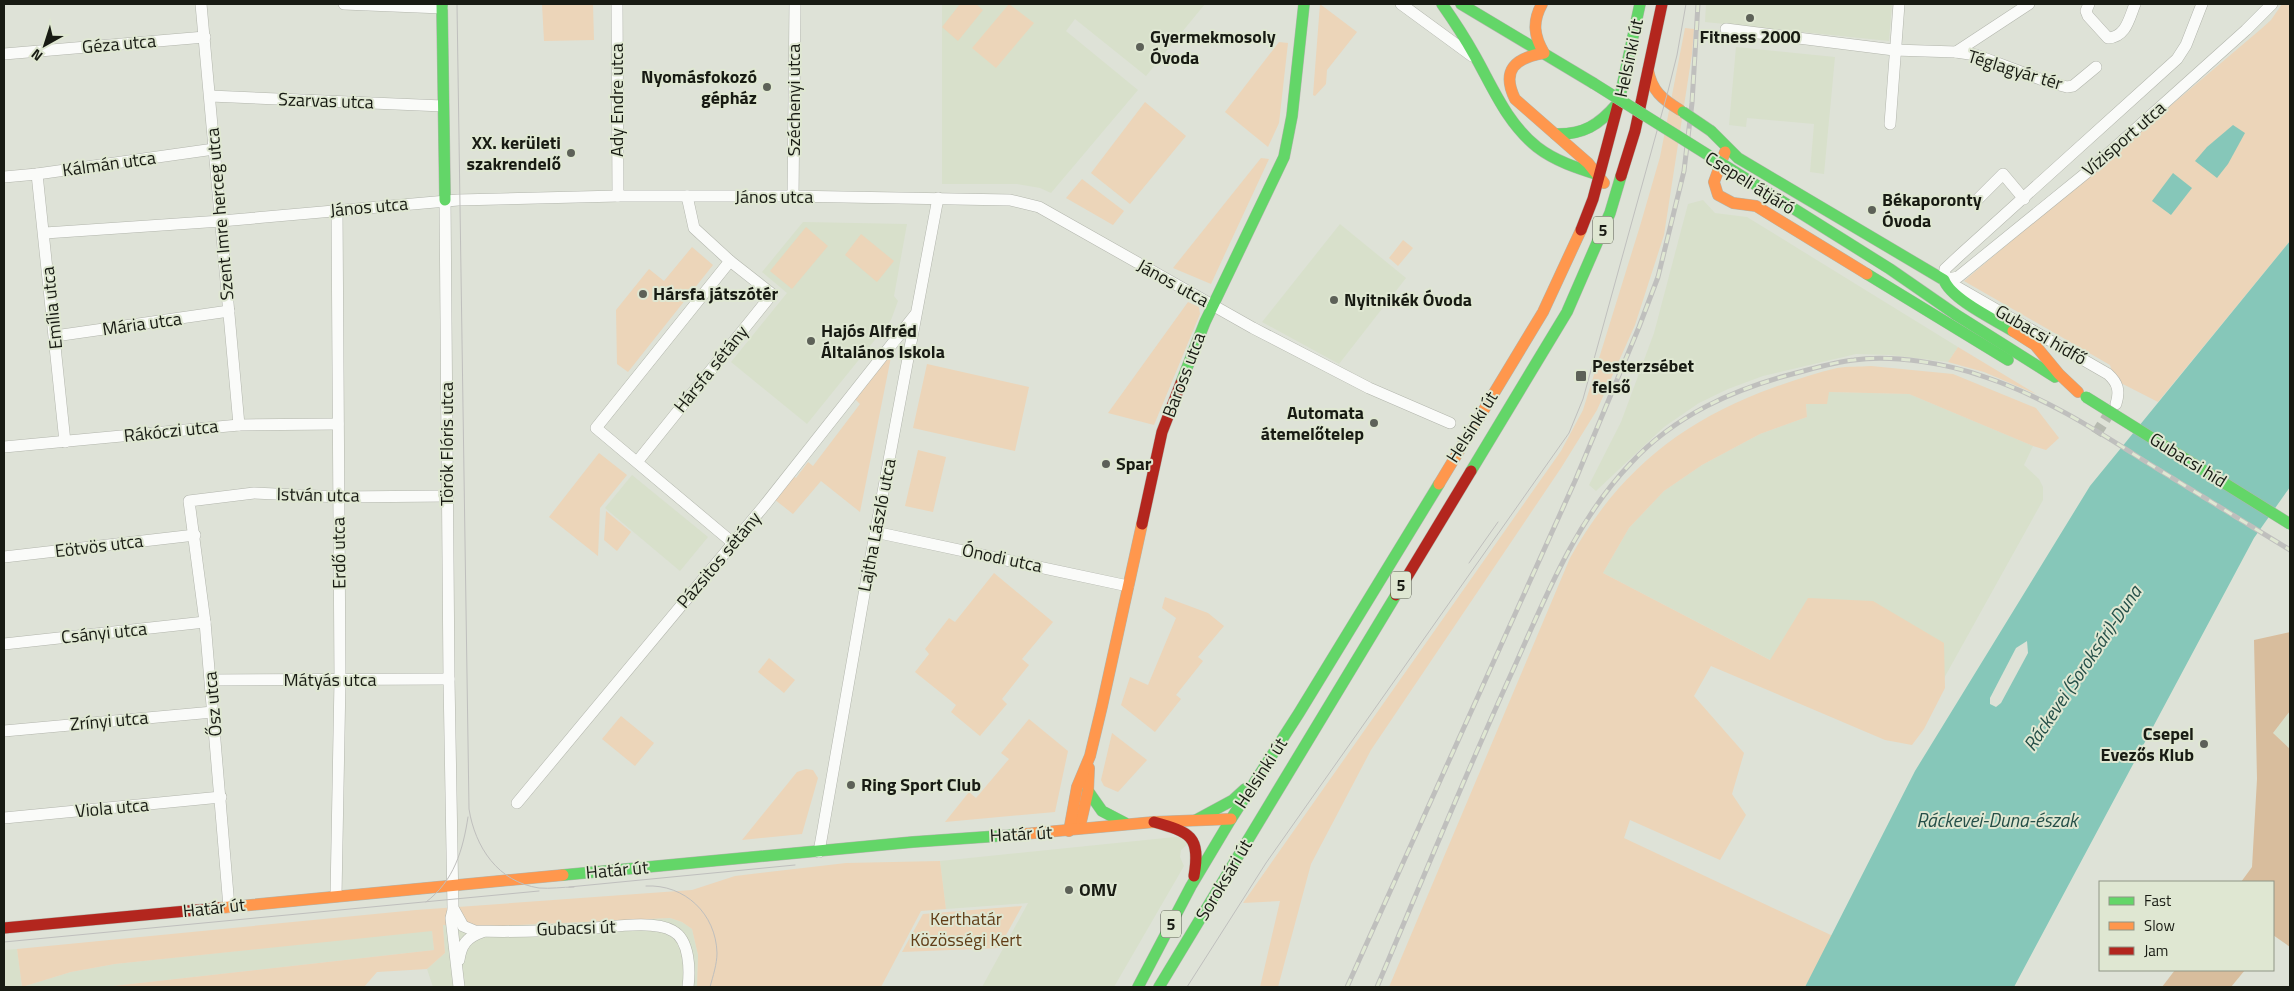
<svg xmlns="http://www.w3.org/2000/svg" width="2294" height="991" viewBox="0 0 2294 991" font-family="'Titillium Web',sans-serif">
<rect width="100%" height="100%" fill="#dee2d7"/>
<g fill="#d8e0cb">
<polygon points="942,4 1205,4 1146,76 1075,19 1066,31 1138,90 1051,193 1040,188 1017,184 942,184"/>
<polygon points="1706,4 1892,4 1889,41 1705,22"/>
<polygon points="1736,47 1835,57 1824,174 1810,172 1814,124 1747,118 1746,127 1729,125"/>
<polygon points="1703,200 1715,213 1747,217 1958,347 1948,362 1889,355 1856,354 1763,376 1728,389 1699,403 1664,427 1596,491 1589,485 1621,422 1654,333 1688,204"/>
<polygon points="803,222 907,224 894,296 898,301 891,320 807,424 731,362 787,293 762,272"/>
<polygon points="1340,224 1406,278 1339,364 1262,322"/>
<polygon points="1829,392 1909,394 2033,446 2024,465 2039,479 2043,487 2043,500 1913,734 1603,573 1629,528 1664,491 1702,465 1760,434 1807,417 1806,403"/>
<polygon points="632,475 708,537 680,571 605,508"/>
<polygon points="2290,711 2290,749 2273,733"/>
<polygon points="1175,837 1179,837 1188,844 1181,850 1180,857 1184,866 1114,987 982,987 1028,903 946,909 940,861"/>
<polygon points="670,918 682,922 692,929 698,955 697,987 433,987 427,969 445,953 443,925 477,927"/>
<polygon points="432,930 434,950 104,987 4,987 4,950 17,949 22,987 71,972 115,964"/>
</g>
<g fill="#ecd5b9">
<polygon points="542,4 593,4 594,40 544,41"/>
<polygon points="960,4 976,4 983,10 958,41 942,27"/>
<polygon points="1009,4 1034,23 996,68 972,48"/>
<polygon points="1320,4 1357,32 1327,70 1326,84 1315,96 1313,95"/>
<polygon points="2282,4 2290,4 2290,241 2158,402 2115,380 2110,365 1964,281 2261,29 2271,20"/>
<polygon points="1685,28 1694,29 1692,54 1664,235 1635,325 1597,410 1561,468 1371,750 1311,864 1278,987 1260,987 1280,901 1243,903 1561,451 1583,410 1640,226 1660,157"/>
<polygon points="1279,42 1288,43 1279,123 1268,147 1225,112"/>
<polygon points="1145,102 1186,136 1130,204 1091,173"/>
<polygon points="1261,158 1269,159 1211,284 1173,268"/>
<polygon points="1082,179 1124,211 1113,225 1066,198"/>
<polygon points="806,227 828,246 792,289 770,271"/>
<polygon points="861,234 894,261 877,282 845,255"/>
<polygon points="1403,240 1413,248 1398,266 1389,258"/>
<polygon points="692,247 713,265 628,372 617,364 616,310 649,269 664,281"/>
<polygon points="1188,302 1199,307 1200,314 1154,425 1108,413"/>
<polygon points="1958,347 2036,394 1984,372 1948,362"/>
<polygon points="892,352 860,512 821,481 793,514 774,499 793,476 796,478 808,462 813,466 860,404 855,399"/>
<polygon points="927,364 1029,387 1015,451 913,428"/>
<path d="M1871,366L1953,374L2036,408L2059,438L2046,450L2033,446L1909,394L1829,392L1827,404H1806L1807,417L1760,434L1702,465L1664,491L1629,528L1603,573L1770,660L1808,598L1873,601L1944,643L1945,688L1924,729L1912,745L1885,740L1711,666L1694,696L1744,753L1732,794L1746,815L1720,860L1630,820L1624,838L1833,936L1805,987H1389L1570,558C1618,472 1682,420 1775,387C1795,380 1816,373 1837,368C1848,366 1860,367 1871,366Z"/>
<polygon points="918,450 946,457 933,512 905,506"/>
<polygon points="599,453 627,475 600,508 598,556 549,517"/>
<polygon points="606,511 631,532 617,551 604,540"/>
<polygon points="994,573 1053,622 1022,659 1029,665 1002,699 1007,704 980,736 951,712 956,705 915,672 929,654 925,649 949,618 955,622"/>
<polygon points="1165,597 1208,613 1224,626 1198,657 1203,661 1176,695 1181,699 1155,732 1121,705 1130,677 1148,685 1176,618 1162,608"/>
<polygon points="769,658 795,680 784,693 758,672"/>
<polygon points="621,716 654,743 635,766 602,739"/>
<polygon points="1029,719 1068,751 1055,812 945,822 969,792 976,798 1009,759 1001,753"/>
<polygon points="1112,733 1147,760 1118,792 1104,786 1101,780"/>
<polygon points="806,769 813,770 818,778 802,834 742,840 797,772"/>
<polygon points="940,861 946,909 921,911 881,987 697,987 698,955 692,929 682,922 670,918 477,927 443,925 445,953 427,969 377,972 364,987 104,987 434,950 432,931 115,964 71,972 22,987 17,949 416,910 692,890 735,876 846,863"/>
<polygon points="1022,906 999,948 902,952 923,914"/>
</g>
<g fill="#d8bd9d">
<polygon points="2290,632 2290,711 2273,733 2290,749 2290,947 2273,935 2273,882 2241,882 2252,867 2257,779 2254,640"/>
<polygon points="2175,970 2245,970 2231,987 2162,987"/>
</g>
<g fill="#86c7b9">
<polygon points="2233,125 2245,133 2228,164 2217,178 2195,161 2207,147"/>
<polygon points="2173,173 2192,188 2171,215 2152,201"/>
<polygon points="2290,241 2290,487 2254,538 2014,987 1805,987 1915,771 2090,486"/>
</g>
<polygon fill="#dee2d7" points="2027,641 2028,653 2001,703 1996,707 1990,704 1990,698 2016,648"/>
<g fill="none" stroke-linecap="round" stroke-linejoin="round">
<polyline stroke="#b6bab0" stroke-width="11" stroke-dasharray="11 5.5" stroke-linecap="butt" points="2096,434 2114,406"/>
<g stroke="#b2b5ac" stroke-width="12">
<g id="street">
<polyline points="201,4 239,425"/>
<polyline points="344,4 442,8"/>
<polyline points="617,4 618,196"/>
<polyline points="1401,4 1472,56"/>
<path d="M2089,4L2086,11L2088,16L2108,38C2126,37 2129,19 2135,4"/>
<polyline points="1726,29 1894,50 1956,52 1976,55 2048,82 2067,87 2073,86 2096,67"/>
<polyline points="1956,52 2029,4"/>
<polyline points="4,54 205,37"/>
<polyline points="210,96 443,106"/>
<polyline points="1890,124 1899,4"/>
<polyline points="37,174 65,442"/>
<polyline points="4,177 37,174 214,149"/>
<polyline points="687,196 694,228 730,261"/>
<polyline points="793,197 795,4"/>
<path d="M445,200L449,679L453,908L463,926L475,931C511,932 547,931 582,929C606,928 653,919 673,931C690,940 690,971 688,987"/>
<polyline points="1975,202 2003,174 2024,199"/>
<polyline points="45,233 221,221 458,200 618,196 788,196 1010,200 1039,207 1253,328 1369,388 1450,423"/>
<polyline points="1944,280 1958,277 2091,169 2246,30 2272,4"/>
<polyline points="1944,280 1945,269 1960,255 2177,59 2186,45 2202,4"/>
<path d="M1950,283L2108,374C2118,383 2120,391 2116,404"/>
<polyline points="55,336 229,311"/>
<polyline points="4,447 239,425 338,424"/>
<polyline points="637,462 772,294 730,261 596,428 733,543"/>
<polyline points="875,532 1128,586"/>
<polyline points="4,557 195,535"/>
<polyline points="4,644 205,622"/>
<polyline points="211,680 449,679"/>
<polyline points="4,731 213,712"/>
<polyline points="517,803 764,506 915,315"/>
<polyline points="4,818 221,797"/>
<polyline points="819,852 866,583 938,198"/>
<polyline points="336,896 340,680 337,210"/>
<polyline points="229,907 205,622 189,501 254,493 339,497 447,496"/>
<polyline points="453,910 451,918 459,987"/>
<path d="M459,960C461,945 467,937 482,932"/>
</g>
</g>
<g stroke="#b2b5ac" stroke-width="12">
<g id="fast">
<polyline points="442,4 445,200"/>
<path d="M1442,4C1454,21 1465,38 1475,56C1493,88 1507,123 1537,147C1555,161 1577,168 1599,175"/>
<polyline points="1461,4 1593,83"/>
<polyline points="1619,101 1640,4"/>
<path d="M1711,131L1738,158L1944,280C1951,299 1995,320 2013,331"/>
<path d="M1555,134C1583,135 1599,125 1617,104"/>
<polyline points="1867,274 2008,360"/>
<polyline points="1955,314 2055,377"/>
<polyline points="1181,383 1205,322 1284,157 1292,116 1304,4"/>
<polyline points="1471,471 1567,312 1610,213 1621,176"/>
<polyline points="1088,791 1102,811 1125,823"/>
<polyline points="1196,820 1233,800 1245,789"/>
<polyline points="563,875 913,842 1013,835"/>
<polyline points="1138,987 1191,886 1231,819 1299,713 1439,484"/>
<polyline points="1159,987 1396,595"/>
</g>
</g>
<g stroke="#b2b5ac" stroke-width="12">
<g id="slow">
<path d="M1542,4C1532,22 1534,36 1544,53C1515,58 1501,70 1515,99L1588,163L1604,183"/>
<path d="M1648,70C1652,91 1662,99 1680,110"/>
<polyline points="1725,152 1714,182 1718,195 1733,203 1756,206 1867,274"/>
<polyline points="2013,331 2035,345 2059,374 2078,392"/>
<polyline points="1439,484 1543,312 1581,230"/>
<polyline points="1080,826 1088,791 1089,768"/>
<polyline points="1069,831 1077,787 1090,756 1102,706 1142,524"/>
<polyline points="1013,835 1154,822 1231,819"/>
<polyline points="219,908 563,875"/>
</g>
</g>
<g stroke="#b2b5ac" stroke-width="12">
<g id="jam">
<polyline points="1621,176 1635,131 1662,4"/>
<polyline points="1581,230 1593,199 1619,101"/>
<polyline points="1142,524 1162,432 1181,383"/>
<polyline points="1396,595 1471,471"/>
<path d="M1154,822C1190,832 1201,836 1194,876"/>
<polyline points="4,928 219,908"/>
</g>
</g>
<use href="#street" stroke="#fafbf9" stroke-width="11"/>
<use href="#fast" stroke="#63d668" stroke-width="11"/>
<use href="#slow" stroke="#ff974d" stroke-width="11"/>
<use href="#jam" stroke="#b3261e" stroke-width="11"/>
<g stroke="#bfbfbd" stroke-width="1">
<path d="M457,4L469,809C475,847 498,882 539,888C550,889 563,887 574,887"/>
<polyline points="1469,563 1498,522"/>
<path d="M646,886C685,884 716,914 717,953C717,964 713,976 710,987"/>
<polyline points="569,887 795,865"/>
<path d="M426,902C454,881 463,850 468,817"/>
<polyline points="4,942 539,891"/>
<polyline points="1187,987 1266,863 1569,433 1583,399 1668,91 1677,55 1686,4"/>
</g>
<g stroke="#bfbfbd" stroke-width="5">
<g id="rail">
<polyline points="1347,987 1575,481 1639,327 1658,277 1684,171 1692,103 1698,4"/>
<path d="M1377,987C1422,881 1465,775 1513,670C1545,598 1575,522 1630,464C1675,415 1734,389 1796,373C1815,368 1835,362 1854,360C1893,354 1949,364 1985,377C2042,396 2093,428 2143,460C2192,490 2241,520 2290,550"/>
</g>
</g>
<use href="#rail" stroke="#dfe7d2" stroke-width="3" stroke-dasharray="9" stroke-linecap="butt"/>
<g stroke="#b2b5ac" stroke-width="12" stroke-linecap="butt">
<g id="fast-bridge">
<polyline points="1593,83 1890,269 1955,314"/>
<polyline points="1683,112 1711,131"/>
<polyline points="2086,397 2290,524"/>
</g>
</g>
<use href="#fast-bridge" stroke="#63d668" stroke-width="11"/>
</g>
<g fill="#5d6158" stroke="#dfe7d2" stroke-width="2">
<circle cx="1750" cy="18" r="5"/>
<circle cx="1140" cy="47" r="5"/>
<circle cx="767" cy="87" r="5"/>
<circle cx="571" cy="153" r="5"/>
<circle cx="1872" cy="210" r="5"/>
<circle cx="643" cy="294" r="5"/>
<circle cx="1334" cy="300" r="5"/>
<circle cx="811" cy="341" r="5"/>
<rect x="1575" y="370" width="12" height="12" rx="2.5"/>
<circle cx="1374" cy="423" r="5"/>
<circle cx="1106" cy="464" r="5"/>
<circle cx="2204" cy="744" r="5"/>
<circle cx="851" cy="785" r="5"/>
<circle cx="1069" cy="890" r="5"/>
</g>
<g text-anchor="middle" stroke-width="4" stroke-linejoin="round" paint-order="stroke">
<g fill="#dfe7d2" stroke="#54584c" stroke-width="1">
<rect x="1593" y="216.5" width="20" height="27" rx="4"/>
<rect x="1391" y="571.5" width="20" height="27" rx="4"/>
<rect x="1161" y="910.5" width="20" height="27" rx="4"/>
</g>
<g font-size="16" font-weight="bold" fill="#181b13">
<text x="1603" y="236">5</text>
<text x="1401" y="591">5</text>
<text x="1171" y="930">5</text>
</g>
<g font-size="18" font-weight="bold" fill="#181b13" stroke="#dfe7d2" text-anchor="start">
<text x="1150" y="43">Gyermekmosoly<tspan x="1150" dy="21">Óvoda</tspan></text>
<text x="1750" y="43" text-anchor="middle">Fitness 2000</text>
<text x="757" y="83" text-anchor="end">Nyomásfokozó<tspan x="757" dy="21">gépház</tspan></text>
<text x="561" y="149" text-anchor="end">XX. kerületi<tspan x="561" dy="21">szakrendelő</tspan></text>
<text x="1882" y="206">Békaporonty<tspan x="1882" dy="21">Óvoda</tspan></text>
<text x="653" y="300">Hársfa játszótér</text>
<text x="1344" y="306">Nyitnikék Óvoda</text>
<text x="821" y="337">Hajós Alfréd<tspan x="821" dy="21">Általános Iskola</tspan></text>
<text x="1592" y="372">Pesterzsébet<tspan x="1592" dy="21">felső</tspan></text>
<text x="1364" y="419" text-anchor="end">Automata<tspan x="1364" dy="21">átemelőtelep</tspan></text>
<text x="1116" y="470">Spar</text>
<text x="2194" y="740" text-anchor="end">Csepel<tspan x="2194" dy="21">Evezős Klub</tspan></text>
<text x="861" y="791">Ring Sport Club</text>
<text x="1079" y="896">OMV</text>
</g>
<g font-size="18" fill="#181b13" stroke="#dfe7d2">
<text transform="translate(119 44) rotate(-5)" y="6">Géza utca</text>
<text transform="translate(1629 58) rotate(-78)" y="6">Helsinki út</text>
<text transform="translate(2015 70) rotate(17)" y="6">Téglagyár tér</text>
<text transform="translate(617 100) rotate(-90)" y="6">Ady Endre utca</text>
<text transform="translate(794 100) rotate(-90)" y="6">Széchenyi utca</text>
<text transform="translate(326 101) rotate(2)" y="6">Szarvas utca</text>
<text transform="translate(2124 139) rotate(-41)" y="6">Vízisport utca</text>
<text transform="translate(109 164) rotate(-8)" y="6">Kálmán utca</text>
<text transform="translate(1750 183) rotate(32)" y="6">Csepeli átjáró</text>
<text x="774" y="203">János utca</text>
<text transform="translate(369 207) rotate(-5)" y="6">János utca</text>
<text transform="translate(220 214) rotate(-95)" y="6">Szent Imre herceg utca</text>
<text transform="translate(1173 283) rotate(29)" y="6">János utca</text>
<text transform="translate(52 308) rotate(-96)" y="6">Emília utca</text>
<text transform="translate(142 324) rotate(-8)" y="6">Mária utca</text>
<text transform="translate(2041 335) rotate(30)" y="6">Gubacsi hídfő</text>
<text transform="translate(711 369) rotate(-51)" y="6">Hársfa sétány</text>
<text transform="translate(1184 375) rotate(-69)" y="6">Baross utca</text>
<text transform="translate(1472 427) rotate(-58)" y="6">Helsinki út</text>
<text transform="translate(171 431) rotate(-6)" y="6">Rákóczi utca</text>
<text transform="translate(447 444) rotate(-90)" y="6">Török Flóris utca</text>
<text transform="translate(2188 460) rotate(32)" y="6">Gubacsi híd</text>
<text transform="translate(318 495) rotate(1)" y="6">István utca</text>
<text transform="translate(877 525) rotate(-79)" y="6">Lajtha László utca</text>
<text transform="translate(99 546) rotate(-7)" y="6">Eötvös utca</text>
<text transform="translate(339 553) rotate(-91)" y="6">Erdő utca</text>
<text transform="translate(1002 558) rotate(12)" y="6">Ónodi utca</text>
<text transform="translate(719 560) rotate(-50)" y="6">Pázsitos sétány</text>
<text transform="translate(104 633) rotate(-6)" y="6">Csányi utca</text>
<text x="330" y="686">Mátyás utca</text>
<text transform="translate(213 704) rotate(-95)" y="6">Ősz utca</text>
<text transform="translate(109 721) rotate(-5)" y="6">Zrínyi utca</text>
<text transform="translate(1261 773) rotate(-57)" y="6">Helsinki út</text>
<text transform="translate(112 808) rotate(-5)" y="6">Viola utca</text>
<text transform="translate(1021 834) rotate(-3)" y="6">Határ út</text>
<text transform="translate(617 870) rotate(-5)" y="6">Határ út</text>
<text transform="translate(1224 880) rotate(-59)" y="6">Soroksári út</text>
<text transform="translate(214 908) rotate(-6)" y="6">Határ út</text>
<text transform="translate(576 928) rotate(-2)" y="6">Gubacsi út</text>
</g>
<g font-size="18" fill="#613d17" stroke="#dfe7d2">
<text x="966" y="925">Kerthatár<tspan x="966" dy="21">Közösségi Kert</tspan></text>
</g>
<g font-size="19" font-style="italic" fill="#254f48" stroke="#dfe7d2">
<text transform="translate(2082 668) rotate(-56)" y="7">Ráckevei (Soroksári)-Duna</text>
<text x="1997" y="827">Ráckevei-Duna-észak</text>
</g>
</g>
<rect width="2294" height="991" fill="none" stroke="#181b13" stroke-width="10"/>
<rect x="2099" y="881" width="175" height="90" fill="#dfe7d2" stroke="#8f9586"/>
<rect x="2109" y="897" width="25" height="8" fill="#63d668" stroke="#8f9586"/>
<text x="2144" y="906" font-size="15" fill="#181b13">Fast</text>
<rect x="2109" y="922" width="25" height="8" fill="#ff974d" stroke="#8f9586"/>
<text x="2144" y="931" font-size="15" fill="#181b13">Slow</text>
<rect x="2109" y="947" width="25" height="8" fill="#b3261e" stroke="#8f9586"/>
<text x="2144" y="956" font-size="15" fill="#181b13">Jam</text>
<g transform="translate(45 45) rotate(219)" stroke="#dfe7d2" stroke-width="4" paint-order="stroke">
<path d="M0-4L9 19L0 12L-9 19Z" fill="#181b13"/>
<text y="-8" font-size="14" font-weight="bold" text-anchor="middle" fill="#181b13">N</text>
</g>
</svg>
